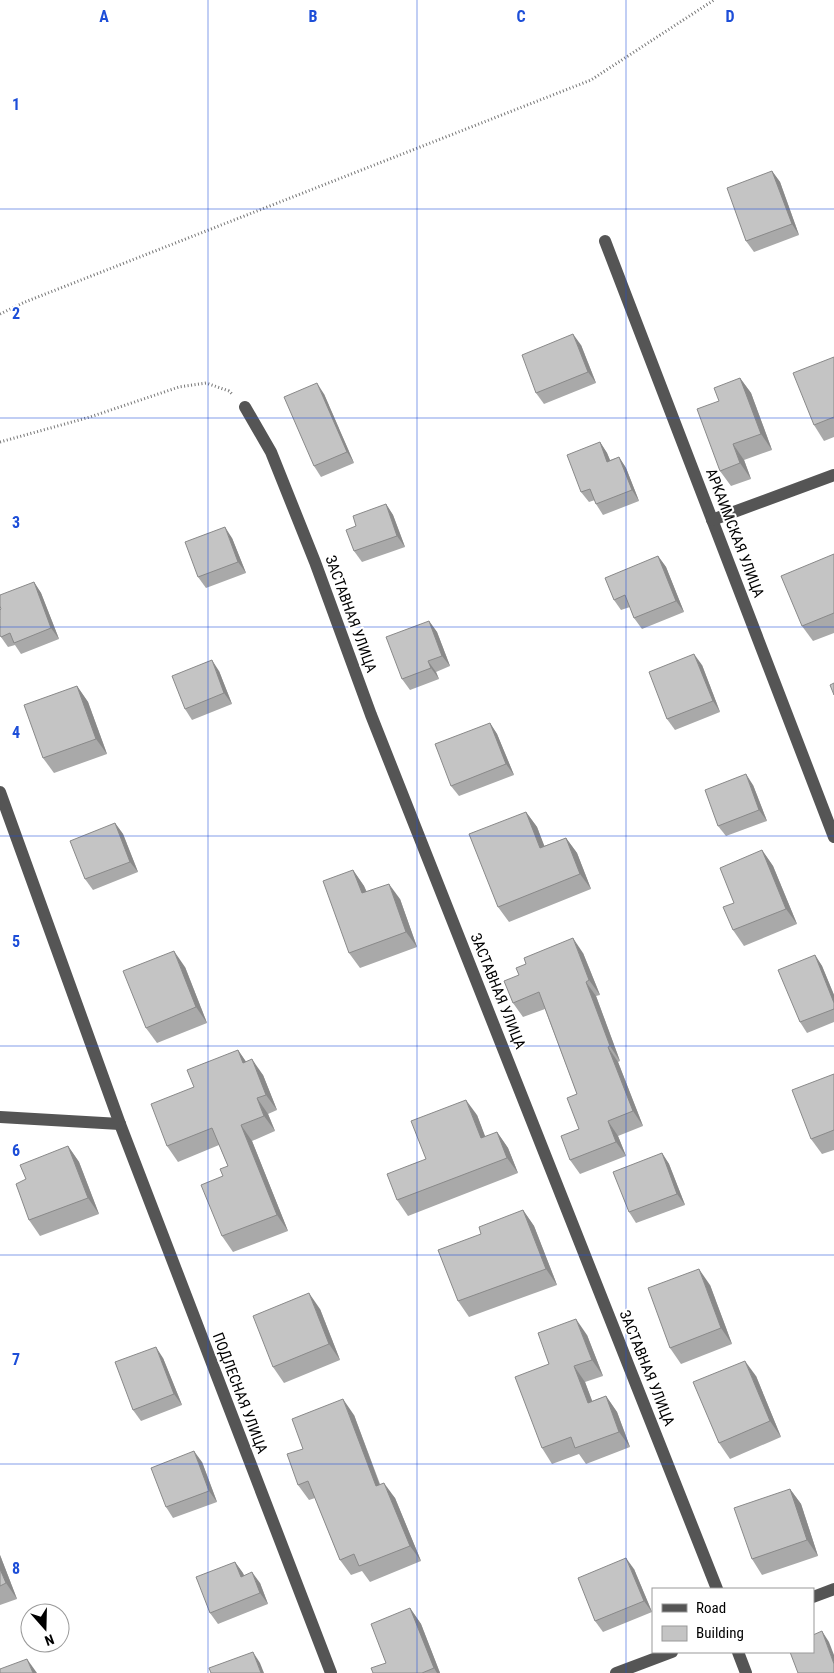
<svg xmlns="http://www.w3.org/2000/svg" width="834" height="1673" viewBox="0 0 834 1673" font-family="'Roboto Condensed',sans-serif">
<rect width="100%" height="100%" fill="#fff"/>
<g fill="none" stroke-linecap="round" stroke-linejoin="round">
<g stroke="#777" stroke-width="3" stroke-dasharray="1 2.5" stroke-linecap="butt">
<polyline points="0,314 25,302 591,80 714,0"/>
<polyline points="0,442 90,417 179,387 206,383 229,391 232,394"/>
</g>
<g stroke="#555" stroke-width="12">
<polyline points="605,241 834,837"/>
<polyline points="245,407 271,452 315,562 371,715 717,1589"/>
<polyline points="712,520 834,475"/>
<polyline points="0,792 120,1124 331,1673"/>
<polyline points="0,1117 120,1124"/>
<polyline points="813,1597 834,1589"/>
<polyline points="738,1652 746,1673"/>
<polyline points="616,1673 672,1652"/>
</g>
</g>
<g fill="#a9a9a9">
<polygon points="772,171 780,182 799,235 754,252 746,241"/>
<polygon points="581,345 596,383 544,404 536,393"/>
<polygon points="834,357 834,437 824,441 814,425"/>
<polygon points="740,378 751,393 772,450 744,460 751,479 731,486 720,471 719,401"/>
<polygon points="324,394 354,463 321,477 314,466"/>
<polygon points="600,442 607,453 610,460 619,457 626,468 639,501 603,515 596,504 595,500 589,502 581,492"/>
<polygon points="386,504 393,515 405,547 362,562 354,551 356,526"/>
<polygon points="232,538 246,573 206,588 198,577"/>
<polygon points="834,554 834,633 813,641 802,626"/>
<polygon points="658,556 666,567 684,612 642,629 634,618 630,607 621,610 614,600"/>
<polygon points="34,582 41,593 59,639 21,654 15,645 8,647 1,637 1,609"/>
<polygon points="429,621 437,632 450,666 436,672 439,679 410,690 402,679"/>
<polygon points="702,665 720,712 675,730 667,719"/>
<polygon points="219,671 232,704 192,720 185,709"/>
<polygon points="77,686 88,702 107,754 54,773 43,758"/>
<polygon points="490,723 497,734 514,775 459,796 451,786"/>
<polygon points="753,785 767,821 726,836 718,826"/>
<polygon points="526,812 537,827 544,846 566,838 577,853 591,889 509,922 498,907"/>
<polygon points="115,823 123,834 138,872 93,890 85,879"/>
<polygon points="762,850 773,866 797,924 744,946 733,930 734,903"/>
<polygon points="353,870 364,886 367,892 400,899 417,947 360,968 349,953"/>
<polygon points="583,953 600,995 596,996 620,1061 618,1062 643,1126 618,1136 626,1156 580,1174 570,1160 579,1129 577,1094 545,1009 523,1017 513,1003"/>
<polygon points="815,955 822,966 834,995 834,1022 807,1033 800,1022"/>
<polygon points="185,967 207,1023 157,1043 146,1028"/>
<polygon points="238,1050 246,1062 263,1075 277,1110 268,1114 275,1131 252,1141 288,1231 233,1252 222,1236 223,1176 228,1166 219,1145 178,1162 167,1146 194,1087"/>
<polygon points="834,1074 834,1150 822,1154 811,1139"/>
<polygon points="477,1115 485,1137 497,1132 508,1148 518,1173 408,1216 397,1200 426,1159"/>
<polygon points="68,1146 79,1162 99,1214 40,1236 29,1220 26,1179"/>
<polygon points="662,1153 669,1164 685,1205 636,1223 629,1212"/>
<polygon points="523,1210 534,1226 557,1285 469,1317 458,1301 481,1234"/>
<polygon points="710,1285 732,1344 681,1364 670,1348"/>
<polygon points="320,1309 340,1360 284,1383 273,1367"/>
<polygon points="587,1335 603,1376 585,1382 592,1401 606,1396 617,1412 630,1447 586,1464 579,1454 552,1464 542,1448"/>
<polygon points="163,1358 182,1405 141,1421 133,1410"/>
<polygon points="756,1376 781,1437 730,1459 719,1443"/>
<polygon points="354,1415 380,1484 395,1498 421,1561 370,1582 362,1571 351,1575 340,1560 315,1498 309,1500 298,1485 303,1449"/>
<polygon points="202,1462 217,1502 173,1518 166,1507"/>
<polygon points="790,1489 801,1504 818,1556 762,1575 752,1559"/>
<polygon points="0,1555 17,1599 0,1605"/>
<polygon points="235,1562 244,1575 260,1583 268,1604 218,1624 210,1613"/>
<polygon points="634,1569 652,1612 603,1632 595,1621"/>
<polygon points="410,1608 421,1624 440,1673 373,1673 386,1663"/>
</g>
<g fill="#898989">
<polygon points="772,171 780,182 799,235 792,224"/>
<polygon points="573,334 581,345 596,383 588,372"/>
<polygon points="740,378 751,393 772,450 761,434"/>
<polygon points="317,383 324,394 354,463 347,452"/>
<polygon points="600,442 607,453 615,472 607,462"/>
<polygon points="733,444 744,460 751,479 740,463"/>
<polygon points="619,457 626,468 639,501 632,490"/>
<polygon points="386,504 393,515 405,547 397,536"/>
<polygon points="225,527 232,538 246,573 238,562"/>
<polygon points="658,556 666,567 684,612 676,601"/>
<polygon points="34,582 41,593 59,639 51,628"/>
<polygon points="429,621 437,632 450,666 442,656"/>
<polygon points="694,654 702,665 720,712 713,701"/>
<polygon points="212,660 219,671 232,704 224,693"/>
<polygon points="428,661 436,672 439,679 431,668"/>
<polygon points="77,686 88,702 107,754 96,739"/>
<polygon points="490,723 497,734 514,775 506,764"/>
<polygon points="746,774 753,785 767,821 759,810"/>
<polygon points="526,812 537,827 551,863 540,848"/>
<polygon points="115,823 123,834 138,872 130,862"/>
<polygon points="566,838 577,853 591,889 580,874"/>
<polygon points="762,850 773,866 797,924 786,909"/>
<polygon points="353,870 364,886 373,909 362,893"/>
<polygon points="389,884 400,899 417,947 406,932"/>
<polygon points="573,938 583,953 600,995 589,980"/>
<polygon points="174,951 185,967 207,1023 196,1007"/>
<polygon points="815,955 822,966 834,995 834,1003"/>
<polygon points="586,982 596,996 620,1061 610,1046"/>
<polygon points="608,1047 618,1062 643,1126 633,1111"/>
<polygon points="238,1050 249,1066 243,1063"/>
<polygon points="252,1059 263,1075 277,1110 266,1095"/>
<polygon points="257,1098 268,1114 275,1131 264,1116"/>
<polygon points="466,1100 477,1115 492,1154 481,1138"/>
<polygon points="608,1121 618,1136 626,1156 616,1142"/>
<polygon points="241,1125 252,1141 288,1231 277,1215"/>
<polygon points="497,1132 508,1148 518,1173 507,1158"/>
<polygon points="68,1146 79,1162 99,1214 88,1198"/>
<polygon points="662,1153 669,1164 685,1205 677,1194"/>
<polygon points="523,1210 534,1226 557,1285 546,1269"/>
<polygon points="699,1269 710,1285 732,1344 721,1328"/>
<polygon points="309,1293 320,1309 340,1360 329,1344"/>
<polygon points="576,1319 587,1335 603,1376 592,1360"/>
<polygon points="156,1347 163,1358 182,1405 174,1394"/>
<polygon points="745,1361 756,1376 781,1437 770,1421"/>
<polygon points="574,1366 585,1382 599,1419 588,1403"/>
<polygon points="606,1396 617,1412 630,1447 619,1432"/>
<polygon points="343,1399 354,1415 386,1502 376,1486"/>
<polygon points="194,1451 202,1462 217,1502 209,1491"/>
<polygon points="384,1483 395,1498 421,1561 410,1546"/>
<polygon points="790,1489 801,1504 818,1556 807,1540"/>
<polygon points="0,1555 17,1599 6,1583 0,1569"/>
<polygon points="626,1558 634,1569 652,1612 644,1601"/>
<polygon points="235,1562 243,1573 248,1587 241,1577"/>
<polygon points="252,1572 260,1583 268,1604 260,1593"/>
<polygon points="410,1608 421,1624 440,1673 437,1673 434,1668"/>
<polygon points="822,1631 829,1642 834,1655 834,1664"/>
<polygon points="253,1652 260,1663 264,1673 261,1673"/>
<polygon points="27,1659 37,1673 33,1673"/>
</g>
<g fill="#c4c4c4" stroke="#898989">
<polygon points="772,171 792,224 746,241 727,188"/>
<polygon points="573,334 588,372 536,393 522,355"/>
<polygon points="834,357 834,417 814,425 793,373"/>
<polygon points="740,378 761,434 733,444 740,463 720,471 697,409 719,401 714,388"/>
<polygon points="317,383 347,452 314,466 284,397"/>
<polygon points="600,442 607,462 619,457 632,490 596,504 590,489 581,492 567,455"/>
<polygon points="386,504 397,536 354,551 346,530 356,526 353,516"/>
<polygon points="225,527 238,562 198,577 185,542"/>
<polygon points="834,554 834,613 802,626 781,576"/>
<polygon points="658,556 676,601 634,618 625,595 614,600 605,578"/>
<polygon points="34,582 51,628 14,643 10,633 1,637 0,635 0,610 1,609 0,606 0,595"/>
<polygon points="429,621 442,656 428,661 431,668 402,679 386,637"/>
<polygon points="694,654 713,701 667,719 649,672"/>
<polygon points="212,660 224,693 185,709 172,676"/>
<polygon points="834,683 834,695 830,685"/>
<polygon points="77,686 96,739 43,758 24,705"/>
<polygon points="490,723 506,764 451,786 435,744"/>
<polygon points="746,774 759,810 718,826 705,790"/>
<polygon points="526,812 540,848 566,838 580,874 498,907 469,834"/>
<polygon points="115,823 130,862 85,879 70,841"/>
<polygon points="762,850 786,909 733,930 723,907 734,903 720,868"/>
<polygon points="353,870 362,893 389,884 406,932 349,953 323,881"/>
<polygon points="573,938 589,980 586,982 610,1046 608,1047 633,1111 608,1121 616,1142 570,1160 561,1136 579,1129 567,1098 577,1094 539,992 513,1003 504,981 519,975 516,968 526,964 524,958"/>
<polygon points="174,951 196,1007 146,1028 123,971"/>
<polygon points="815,955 834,1003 834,1009 800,1022 778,970"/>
<polygon points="238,1050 243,1063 252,1059 266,1095 257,1098 264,1116 241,1125 277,1215 222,1236 201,1185 223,1176 220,1169 228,1166 212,1128 167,1146 151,1104 194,1087 187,1070"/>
<polygon points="834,1074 834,1130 811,1139 792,1090"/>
<polygon points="466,1100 481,1138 497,1132 507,1158 397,1200 387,1174 426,1159 411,1121"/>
<polygon points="68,1146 88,1198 29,1220 16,1184 26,1179 20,1165"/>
<polygon points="662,1153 677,1194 629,1212 613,1172"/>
<polygon points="523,1210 546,1269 458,1301 438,1250 481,1234 479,1227"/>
<polygon points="699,1269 721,1328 670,1348 648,1288"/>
<polygon points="309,1293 329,1344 273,1367 253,1316"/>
<polygon points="576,1319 592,1360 574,1366 588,1403 606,1396 619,1432 575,1448 571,1437 542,1448 515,1377 549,1364 538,1333"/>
<polygon points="156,1347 174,1394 133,1410 115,1362"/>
<polygon points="745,1361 770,1421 719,1443 693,1382"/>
<polygon points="343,1399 376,1486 384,1483 410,1546 359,1566 354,1554 340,1560 308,1481 298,1485 287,1454 303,1449 292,1419"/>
<polygon points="194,1451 209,1491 166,1507 151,1468"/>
<polygon points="790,1489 807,1540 752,1559 734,1508"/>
<polygon points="626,1558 644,1601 595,1621 578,1578"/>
<polygon points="235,1562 241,1577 252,1572 260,1593 210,1613 196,1577"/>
<polygon points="0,1569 6,1583 0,1586"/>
<polygon points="410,1608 434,1668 422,1673 373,1673 371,1668 386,1663 371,1624"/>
<polygon points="822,1631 834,1664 834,1673 798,1673 790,1652 813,1652 813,1635"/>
<polygon points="253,1652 261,1673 211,1673 209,1668"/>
<polygon points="27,1659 33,1673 0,1673 0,1669"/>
</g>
<path fill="none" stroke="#1d4ed8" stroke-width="1" stroke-opacity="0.55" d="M208,0V1673M417,0V1673M626,0V1673M0,209H834M0,418H834M0,627H834M0,836H834M0,1046H834M0,1255H834M0,1464H834"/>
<g text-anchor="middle" stroke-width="4" stroke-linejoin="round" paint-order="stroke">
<g font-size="15" fill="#000" stroke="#fff">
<text transform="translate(735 533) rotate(69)" y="5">АРКАИМСКАЯ УЛИЦА</text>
<text transform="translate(351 614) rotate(70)" y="5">ЗАСТАВНАЯ УЛИЦА</text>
<text transform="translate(498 991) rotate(68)" y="5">ЗАСТАВНАЯ УЛИЦА</text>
<text transform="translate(647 1368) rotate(68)" y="5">ЗАСТАВНАЯ УЛИЦА</text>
<text transform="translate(240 1393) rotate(69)" y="5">ПОДЛЕСНАЯ УЛИЦА</text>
</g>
</g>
<g font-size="16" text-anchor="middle" font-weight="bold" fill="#1d4ed8" stroke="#fff" stroke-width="4" stroke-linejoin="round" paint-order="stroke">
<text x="104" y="22">A</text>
<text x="313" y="22">B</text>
<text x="521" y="22">C</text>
<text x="730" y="22">D</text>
<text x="16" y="110">1</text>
<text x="16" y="319">2</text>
<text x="16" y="528">3</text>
<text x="16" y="738">4</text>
<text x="16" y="947">5</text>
<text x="16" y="1156">6</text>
<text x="16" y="1365">7</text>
<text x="16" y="1574">8</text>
</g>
<rect x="652" y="1588" width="162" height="65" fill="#ffffff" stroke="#999999"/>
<rect x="662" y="1604" width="25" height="8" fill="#555555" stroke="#999999"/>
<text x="696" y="1613" font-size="15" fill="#000000">Road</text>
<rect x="662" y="1626" width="25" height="15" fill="#c4c4c4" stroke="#999999"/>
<text x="696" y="1638" font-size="15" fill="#000000">Building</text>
<g transform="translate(45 1628) rotate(160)"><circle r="24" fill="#ffffff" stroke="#999999"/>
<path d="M0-4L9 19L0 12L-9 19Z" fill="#000000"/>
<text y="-8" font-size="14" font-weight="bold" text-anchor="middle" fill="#000000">N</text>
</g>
</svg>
